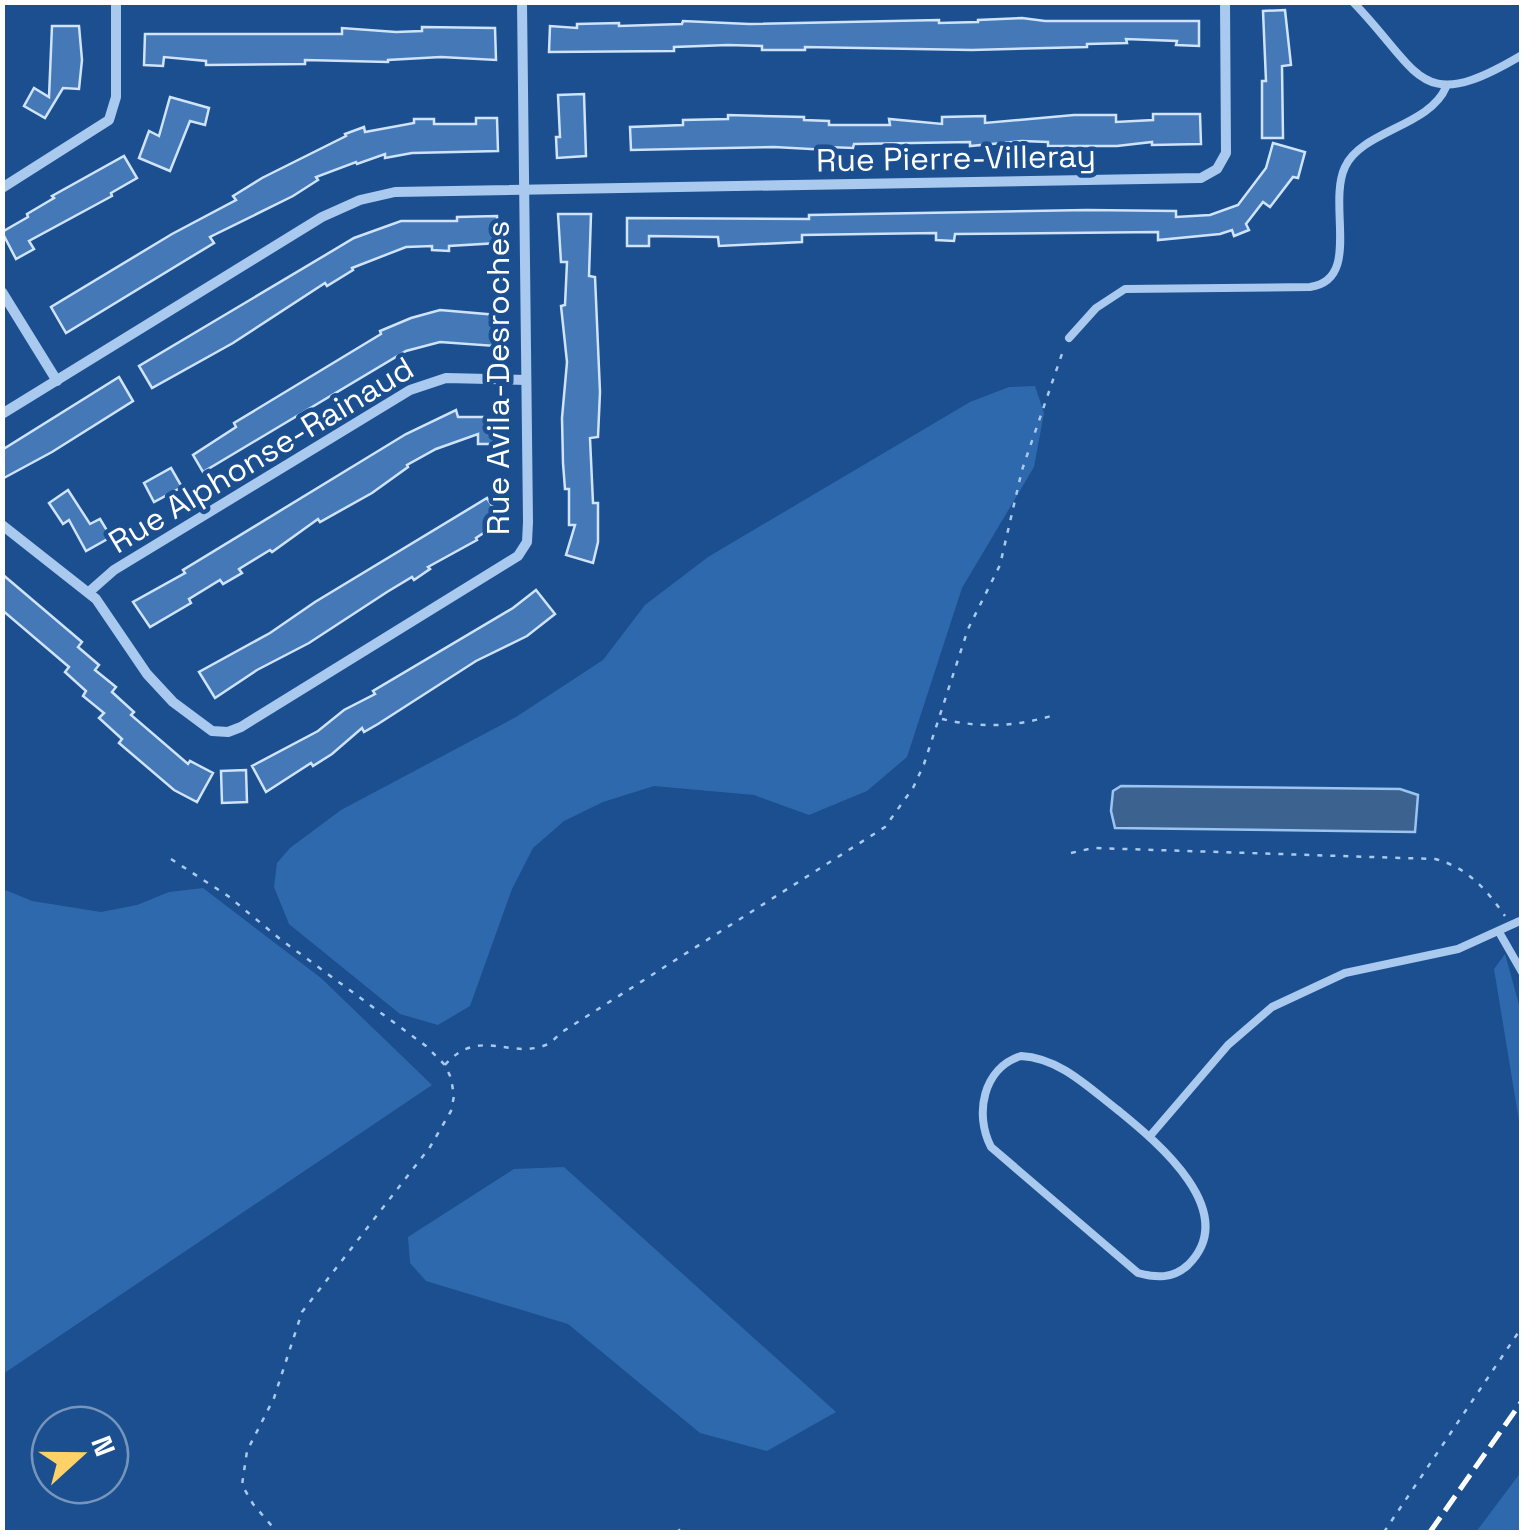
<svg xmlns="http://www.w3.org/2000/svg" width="1524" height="1535" viewBox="0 0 1524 1535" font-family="'Space Grotesk',sans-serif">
<rect width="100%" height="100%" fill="#1b4f8f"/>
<g fill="#2e69ad">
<polygon points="1035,386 1044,413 1034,467 962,588 907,757 867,791 809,815 754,795 654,786 603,802 564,821 533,848 512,889 470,1006 438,1025 400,1014 289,924 274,887 277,863 290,848 341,810 516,717 603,660 645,605 708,557 970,402 1009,387"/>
<polygon points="203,888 321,978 432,1085 3,1374 3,889 32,901 101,912 137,905 169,892"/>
<polygon points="1505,954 1521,1012 1521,1133 1494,969"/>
<polygon points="564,1167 836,1412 767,1451 700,1433 568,1324 426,1281 410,1263 408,1237 514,1169"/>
<polygon points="1521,1472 1521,1532 1476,1532"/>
</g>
<polygon fill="#3c6290" stroke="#9cc4f0" stroke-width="2.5" points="1121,786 1400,789 1418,795 1415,832 1115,828 1111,811 1113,791"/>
<g fill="#4478b7" stroke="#cfe3fa" stroke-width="2.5">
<polygon points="1285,10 1291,65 1282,66 1283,138 1262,138 1262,81 1266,81 1263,11"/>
<polygon points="1022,18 1045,21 1199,21 1199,46 1176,45 1177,41 1126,39 1127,43 1087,44 1087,47 972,50 805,47 805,50 762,50 762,46 728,45 674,47 674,51 549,52 550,26 577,28 577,24 619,23 619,26 682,24 683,21 749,24 939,20 939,23 978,22 978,20"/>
<polygon points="52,26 79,26 82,60 79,89 63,88 45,118 24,106 34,88 49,97"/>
<polygon points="422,27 495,28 496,60 441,57 388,60 388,62 305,60 305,64 206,65 206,61 164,57 163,66 144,65 145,34 342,34 342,28 396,32 422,31"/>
<polygon points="584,94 586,156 557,158 556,137 560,137 558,95"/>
<polygon points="170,97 209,108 205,125 190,121 170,171 139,158 149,131 159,136"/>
<polygon points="1153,114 1200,114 1201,144 1152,145 1152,142 1117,146 1048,146 1048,142 1022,141 970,146 970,142 854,144 853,148 828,147 828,150 774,147 631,150 630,127 683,125 683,120 728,119 728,115 804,117 804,120 829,121 829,125 890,125 889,119 942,124 942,117 985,116 985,123 1074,115 1116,115 1116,122 1153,120"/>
<polygon points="476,118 497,118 498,151 412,153 385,158 385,154 357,164 356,162 316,177 318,180 293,196 210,237 214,243 66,333 51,307 172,234 236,200 233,196 262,178 346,136 345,134 364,127 365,132 414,123 414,119 434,119 434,124 476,124"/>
<polygon points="1273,143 1305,152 1298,178 1293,177 1270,207 1263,202 1246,224 1249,230 1234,236 1232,230 1220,234 1158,240 1158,232 955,234 954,241 936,240 936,233 865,234 802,235 802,242 719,246 718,237 649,236 649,246 627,246 627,218 809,219 809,215 1087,210 1176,211 1176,217 1210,215 1238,205 1266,168"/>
<polygon points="124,156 137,178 111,193 112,196 29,241 34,249 16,259 2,232 28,217 27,214 54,198 52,196"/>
<polygon points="558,214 591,214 589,276 595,277 600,392 598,437 590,438 593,503 598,503 598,542 593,563 566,555 575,525 569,525 569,489 565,489 563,463 562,418 567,362 561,306 565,305 567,262 561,262"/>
<polygon points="497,216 498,243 449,246 449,251 432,250 432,246 406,247 352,268 353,270 327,286 325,283 233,343 152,388 139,366 354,238 401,221 457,221 457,217"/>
<polygon points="440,310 497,315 495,346 440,342 406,351 203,472 193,455 236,427 234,423 381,334 380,331 411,318"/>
<polygon points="119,377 133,401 52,452 2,479 2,450"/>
<polygon points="456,410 458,417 499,417 498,444 478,444 478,434 436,449 407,465 408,467 372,493 320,522 318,519 272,552 270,550 239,569 242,573 223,584 220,580 189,599 191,603 150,627 133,602 185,573 183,570 406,434"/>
<polygon points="171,468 182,487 154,502 144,483"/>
<polygon points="68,490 90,524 100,519 111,537 86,551 69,520 63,524 49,503"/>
<polygon points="487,498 502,521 476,538 477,540 428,567 430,569 414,580 412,577 387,592 309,643 257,670 215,698 199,672 270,633 315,602"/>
<polygon points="2,574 82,642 78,647 99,665 95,670 116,687 112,692 134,712 131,715 188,764 190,761 213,773 197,802 174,790 119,743 122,739 99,718 104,713 83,696 86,691 65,672 69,667 2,610"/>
<polygon points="536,590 555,614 527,636 476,661 378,724 364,732 362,728 332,754 313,766 311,763 266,792 252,766 318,731 344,710 375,694 373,691 513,608"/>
<polygon points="246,770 247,802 222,803 221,771"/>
</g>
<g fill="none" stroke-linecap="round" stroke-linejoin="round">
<g stroke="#a9c9ee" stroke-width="2.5" stroke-dasharray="5 8" stroke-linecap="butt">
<path d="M942,719C980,728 1013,727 1051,716"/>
<path d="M1071,853L1093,848L1435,859C1467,867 1487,890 1505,916"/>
<polyline points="171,859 228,896 280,939 426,1046 445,1065 451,1078 454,1096 451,1111 430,1147 302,1312 274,1398 247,1451 242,1485 253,1504 277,1532"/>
<path d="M445,1065C478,1027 508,1058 543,1046C551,1044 556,1037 562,1032L885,827L913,788L924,764L968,629L1000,565L1022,470L1064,348"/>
<polyline points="676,1532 685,1527"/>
<polyline points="1384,1532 1522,1327"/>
</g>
<g stroke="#a9c9ee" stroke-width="8">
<path d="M1353,2C1422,73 1418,117 1522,55"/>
<path d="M1069,338L1096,308L1125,289L1310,287C1362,280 1327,205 1345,167C1361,131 1430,126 1446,87"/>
<polyline points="1499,932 1522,972"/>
<path d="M1021,1056C1060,1058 1089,1088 1119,1111C1157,1142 1242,1212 1188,1265C1173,1279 1156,1278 1138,1273L991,1147C974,1114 983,1068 1021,1056Z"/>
<polyline points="1150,1136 1228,1045 1272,1007 1345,973 1458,949 1522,920"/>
</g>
<g stroke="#a9c9ee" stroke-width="10">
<polyline points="2,188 109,120 116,97 116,2"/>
<polyline points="2,292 57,381"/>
<polyline points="2,414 322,217 360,200 395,192 1201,178 1217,169 1226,153 1225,2"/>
<polyline points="2,525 96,599 147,674 173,702 212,731 228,732 241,727 518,556 527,542 528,522 522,2"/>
<polyline points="89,592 114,570 410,390 446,378 526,380"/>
</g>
<polyline stroke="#fff" stroke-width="5" stroke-dasharray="18 8" stroke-linecap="butt" points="1430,1532 1522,1401"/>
</g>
<g text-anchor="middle" stroke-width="9" stroke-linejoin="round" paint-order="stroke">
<g font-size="32" fill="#fff" stroke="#1b4f8f">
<text transform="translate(956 158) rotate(-1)" y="11">Rue Pierre-Villeray</text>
<text transform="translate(498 378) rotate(-90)" y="11">Rue Avila-Desroches</text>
<text transform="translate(261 455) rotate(-31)" y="11">Rue Alphonse-Rainaud</text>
</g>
</g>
<rect width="1524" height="1535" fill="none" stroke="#ffffff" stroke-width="10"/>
<g transform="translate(80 1455) rotate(69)"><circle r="48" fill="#1b4f8f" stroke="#7695bc" stroke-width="2.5"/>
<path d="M0-8L18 38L0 25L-18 38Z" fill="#ffd166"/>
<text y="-15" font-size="28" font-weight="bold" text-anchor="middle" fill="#ffffff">N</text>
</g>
</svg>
